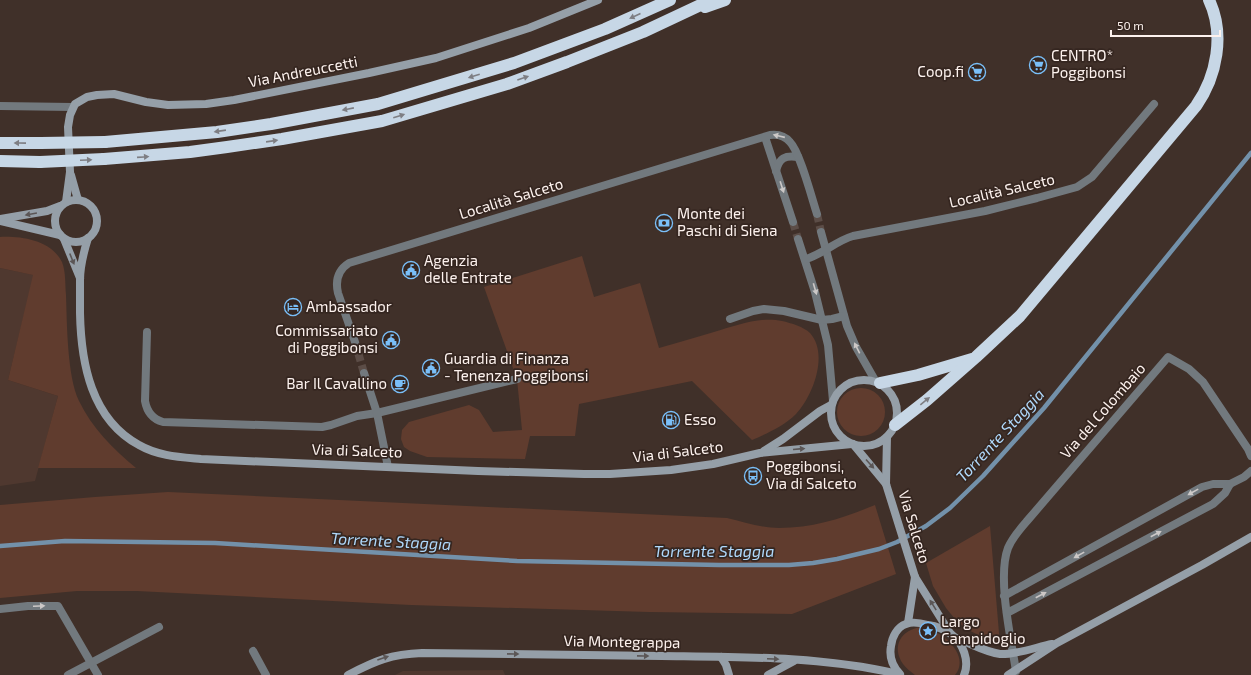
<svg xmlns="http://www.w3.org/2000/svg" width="1251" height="675" viewBox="0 0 1251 675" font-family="'Exo 2',sans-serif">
<rect width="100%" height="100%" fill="#403029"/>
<g fill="#4f382f">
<polygon points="0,268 34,275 8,380 58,396 35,481 0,486"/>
<polygon points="503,670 505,675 395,675 403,671"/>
</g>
<g fill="#603c2e">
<path d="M0,237C21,236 51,240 62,262C66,272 65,285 66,295C67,324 67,376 79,401C92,428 113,449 136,468H38L58,396L8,380L33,275L0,268Z"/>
<path d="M582,256L594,297L640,283L659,348C678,343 696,337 714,332C735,326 760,316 782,321C791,323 804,327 810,333C829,354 813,396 796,414C784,426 768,433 752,440L692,381L579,404L575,436H530L525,459L427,457L410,451L404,447L401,439L402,430L409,422L469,405L479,410L493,432L522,430L517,379L484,287Z"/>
<circle cx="861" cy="412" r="24"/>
<path d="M168,492L727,518C744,522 762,528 779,528C814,528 843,518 875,505L896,574L792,614L649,612L411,605L137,591H77L0,598V505L95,497Z"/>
<polygon points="990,526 1000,645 966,629 955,619 946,608 933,586 926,563"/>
<path d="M921,627C926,629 931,630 936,632C951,640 968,659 955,675H915C911,672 906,668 903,664C891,646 901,630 921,627Z"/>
</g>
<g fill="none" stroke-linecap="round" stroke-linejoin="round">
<polyline stroke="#7391aa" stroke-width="4.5" points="0,546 65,541 215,543 517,561 719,565 789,565 813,563 837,559 879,549 897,542 926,526 950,508 983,476 1044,408 1251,153"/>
<g stroke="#5c4d47" stroke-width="8" stroke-dasharray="8 4" stroke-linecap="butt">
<polyline points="817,214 821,232"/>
<polyline points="793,222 798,239"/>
<polyline points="355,342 364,373"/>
</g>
<g stroke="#72797e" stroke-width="8">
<polyline points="0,106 72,107"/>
<polyline points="765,137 793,222"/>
<path d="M776,171C779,158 785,155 798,157"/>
<polyline points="821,232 847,326 856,347 876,382"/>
<polyline points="798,239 815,292 828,345 833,401"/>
<path d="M806,259C823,254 836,241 853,236L985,211L1037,198L1077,187L1092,177L1154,104"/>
<polyline points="730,319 753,311 764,309 784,311 822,320 832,319 844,316"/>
<path d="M147,332L145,401C147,412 152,419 163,422L322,427L331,425L357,416L377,413L517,379"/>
<path d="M355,342L338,293C335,280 338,270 349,263L770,135C778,134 785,136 790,142C800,152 812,199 817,214"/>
<polyline points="364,373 377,413 388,467"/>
<polyline points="1004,596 1202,487 1213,484 1230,484"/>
<polyline points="0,609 28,606 58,606 98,675"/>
<polyline points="1007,613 1213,504 1225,493 1230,484 1244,477 1251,471"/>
<polyline points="253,651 266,675"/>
<path d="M1016,671C1011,639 997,577 1008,548C1012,538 1020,529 1027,521L1168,357L1189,369L1203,382L1248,449L1251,456"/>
<polyline points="68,675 159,627"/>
</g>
<g stroke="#959fa8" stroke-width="8">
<polyline points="71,175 78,200"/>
<circle cx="76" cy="221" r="21"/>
<polyline points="66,202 70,172 68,127 70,115 75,104 87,97 97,95 114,94 146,102 168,105 206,104 234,100 369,73 436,58 529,28 598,0"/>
<polyline points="0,219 47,211 60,206"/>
<polyline points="0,221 60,235"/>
<path d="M88,238C84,251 80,266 80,280C80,291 80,302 80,313C81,363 91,419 139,445C158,456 180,457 201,459L478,471L584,474H610L671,470L713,464L760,453L852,444"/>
<polyline points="64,239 80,278"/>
<circle cx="864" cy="413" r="33"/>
<polyline points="887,437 886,484 915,577 950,633"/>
<polyline points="853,444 886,484"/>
<polyline points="764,451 783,439 820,411 831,405"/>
<polyline points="908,623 915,577"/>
<path d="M956,638C970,643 985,652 1000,654C1015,655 1037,647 1052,644"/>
<polyline points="721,657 726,665 729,675"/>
<path d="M900,674C892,666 889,657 891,646C892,637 897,627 906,624C913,621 921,623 928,625C935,626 944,629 951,634C963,643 970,661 964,675"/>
<path d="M348,675C375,661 391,654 422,653C501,654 581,655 661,656C740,657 821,656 898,674"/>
<polyline points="768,675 794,661"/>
<polyline points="1008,675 1057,643 1202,565 1251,537"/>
</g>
<g stroke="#c7d7e6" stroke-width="12">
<polyline points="705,7 725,0"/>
<polyline points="105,142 217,132 271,124 378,104 514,63 605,29 670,0"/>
<polyline points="0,143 41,143"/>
<polyline points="104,159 190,152 227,147 282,139 382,121 507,84 567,62 643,32 711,0"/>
<polyline points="0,161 40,162"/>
<polyline points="880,383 918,375 972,359"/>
<path d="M895,425L927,400L976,357L1020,316L1196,106C1217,76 1225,34 1209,0"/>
</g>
<g stroke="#c7d7e6" stroke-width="12">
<polyline points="41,143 105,142"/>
<polyline points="40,162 104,159"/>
</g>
</g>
<defs><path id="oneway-solid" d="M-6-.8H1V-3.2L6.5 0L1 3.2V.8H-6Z"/></defs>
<g fill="#7e7e83">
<use href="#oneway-solid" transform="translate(635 16) rotate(156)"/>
<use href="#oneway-solid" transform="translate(474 76) rotate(163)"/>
<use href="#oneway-solid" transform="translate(523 78) rotate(-19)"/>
<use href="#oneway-solid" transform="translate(348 109) rotate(169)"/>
<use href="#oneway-solid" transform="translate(399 116) rotate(-17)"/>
<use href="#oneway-solid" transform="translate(220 131) rotate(172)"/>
<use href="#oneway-solid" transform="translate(272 141) rotate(-8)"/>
<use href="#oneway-solid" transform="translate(20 143) rotate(-179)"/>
<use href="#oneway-solid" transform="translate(143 157) rotate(-4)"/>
<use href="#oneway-solid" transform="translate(86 160) rotate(-2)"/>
<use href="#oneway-solid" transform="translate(925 401) rotate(-39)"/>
</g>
<g fill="#ccc8c7">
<use href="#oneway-solid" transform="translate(779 136) rotate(-167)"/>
<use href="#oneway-solid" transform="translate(782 187) rotate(72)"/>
<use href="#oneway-solid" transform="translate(815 289) rotate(74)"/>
<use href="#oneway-solid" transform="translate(857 348) rotate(-117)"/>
<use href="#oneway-solid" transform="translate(1193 492) rotate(151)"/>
<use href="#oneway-solid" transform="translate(1156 534) rotate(-28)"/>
<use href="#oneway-solid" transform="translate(1079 555) rotate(151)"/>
<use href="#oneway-solid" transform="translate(1041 595) rotate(-28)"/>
<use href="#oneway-solid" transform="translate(39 606) rotate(-2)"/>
</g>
<g fill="#5b5656">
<use href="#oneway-solid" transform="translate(31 214) rotate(170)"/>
<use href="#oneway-solid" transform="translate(72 259) rotate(68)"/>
<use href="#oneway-solid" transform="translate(799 449) rotate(-5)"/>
<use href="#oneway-solid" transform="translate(870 464) rotate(48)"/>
<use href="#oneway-solid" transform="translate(933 605) rotate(-122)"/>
<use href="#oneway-solid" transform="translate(513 654) rotate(1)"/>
<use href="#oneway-solid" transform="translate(643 656) rotate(1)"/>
<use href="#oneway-solid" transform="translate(383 658) rotate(-19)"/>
<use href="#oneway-solid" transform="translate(773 659) rotate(3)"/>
</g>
<defs>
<g id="supermarket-ring" transform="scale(0.9)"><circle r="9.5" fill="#352620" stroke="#7abff8" stroke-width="1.5"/><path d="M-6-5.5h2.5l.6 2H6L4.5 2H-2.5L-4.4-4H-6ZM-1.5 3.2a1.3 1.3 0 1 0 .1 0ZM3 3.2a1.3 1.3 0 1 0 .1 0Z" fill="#7abff8"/></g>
<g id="bank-ring" transform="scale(0.9)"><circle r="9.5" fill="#352620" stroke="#7abff8" stroke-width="1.5"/><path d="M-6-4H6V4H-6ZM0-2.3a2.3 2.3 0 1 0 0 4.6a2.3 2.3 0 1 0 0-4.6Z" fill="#7abff8"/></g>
<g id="civic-ring" transform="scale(0.9)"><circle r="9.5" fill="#352620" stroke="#7abff8" stroke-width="1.5"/><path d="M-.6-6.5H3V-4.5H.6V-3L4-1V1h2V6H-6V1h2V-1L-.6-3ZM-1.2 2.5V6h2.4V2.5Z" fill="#7abff8"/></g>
<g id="hotel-ring" transform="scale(0.9)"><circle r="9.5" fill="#352620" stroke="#7abff8" stroke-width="1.5"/><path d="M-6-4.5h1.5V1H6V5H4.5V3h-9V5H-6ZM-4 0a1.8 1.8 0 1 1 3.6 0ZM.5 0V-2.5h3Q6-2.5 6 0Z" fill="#7abff8"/></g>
<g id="cafe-ring" transform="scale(0.9)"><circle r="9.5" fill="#352620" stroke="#7abff8" stroke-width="1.5"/><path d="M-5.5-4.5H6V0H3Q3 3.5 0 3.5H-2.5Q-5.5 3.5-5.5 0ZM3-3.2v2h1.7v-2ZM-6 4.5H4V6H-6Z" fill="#7abff8"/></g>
<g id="fuel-ring" transform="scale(0.9)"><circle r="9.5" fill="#352620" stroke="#7abff8" stroke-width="1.5"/><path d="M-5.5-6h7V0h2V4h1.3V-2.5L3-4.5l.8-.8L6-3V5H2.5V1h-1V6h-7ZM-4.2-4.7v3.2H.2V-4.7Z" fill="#7abff8"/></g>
<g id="bus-ring" transform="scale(0.9)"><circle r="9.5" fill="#352620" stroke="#7abff8" stroke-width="1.5"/><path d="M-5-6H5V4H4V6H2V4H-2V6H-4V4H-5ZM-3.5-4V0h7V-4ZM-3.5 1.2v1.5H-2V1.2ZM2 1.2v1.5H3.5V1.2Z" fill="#7abff8"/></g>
<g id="sight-ring" transform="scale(0.9)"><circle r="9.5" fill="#352620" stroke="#7abff8" stroke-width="1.5"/><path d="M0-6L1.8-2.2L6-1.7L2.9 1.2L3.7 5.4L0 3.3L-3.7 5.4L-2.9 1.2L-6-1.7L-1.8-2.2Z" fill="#7abff8"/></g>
</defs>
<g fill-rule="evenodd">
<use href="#supermarket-ring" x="1038" y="65"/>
<use href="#supermarket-ring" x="977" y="72"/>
<use href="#bank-ring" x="664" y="223"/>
<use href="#civic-ring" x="411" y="270"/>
<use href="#hotel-ring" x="293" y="307"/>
<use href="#civic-ring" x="391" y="340"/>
<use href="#civic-ring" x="431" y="368"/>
<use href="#cafe-ring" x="400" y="384"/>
<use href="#fuel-ring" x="671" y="420"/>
<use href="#bus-ring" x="753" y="476"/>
<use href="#sight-ring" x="928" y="631"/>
</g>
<g text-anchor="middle" stroke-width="3.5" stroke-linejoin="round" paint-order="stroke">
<g font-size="15" fill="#fdf2ee" stroke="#352620" text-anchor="start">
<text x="1051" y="61">CENTRO*<tspan x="1051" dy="17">Poggibonsi</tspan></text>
<text x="964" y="77" text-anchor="end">Coop.fi</text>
<text x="677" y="219">Monte dei<tspan x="677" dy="17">Paschi di Siena</tspan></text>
<text x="424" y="266">Agenzia<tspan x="424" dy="17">delle Entrate</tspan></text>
<text x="306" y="312">Ambassador</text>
<text x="378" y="336" text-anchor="end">Commissariato<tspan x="378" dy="17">di Poggibonsi</tspan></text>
<text x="444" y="364">Guardia di Finanza<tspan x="444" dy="17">- Tenenza Poggibonsi</tspan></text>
<text x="387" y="389" text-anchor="end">Bar Il Cavallino</text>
<text x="684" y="425">Esso</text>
<text x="766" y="472">Poggibonsi,<tspan x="766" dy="17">Via di Salceto</tspan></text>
<text x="941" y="627">Largo<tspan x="941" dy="17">Campidoglio</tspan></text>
</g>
<g font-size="15" fill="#fdf2ee" stroke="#352620">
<text transform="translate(303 72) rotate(-11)" y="5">Via Andreuccetti</text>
<text transform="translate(1002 191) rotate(-13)" y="5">Località Salceto</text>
<text transform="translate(511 199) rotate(-17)" y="5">Località Salceto</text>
<text transform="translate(1103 411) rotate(-49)" y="5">Via del Colombaio</text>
<text transform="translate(357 451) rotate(2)" y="5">Via di Salceto</text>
<text transform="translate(678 452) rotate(-7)" y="5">Via di Salceto</text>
<text transform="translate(914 527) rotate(73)" y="5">Via Salceto</text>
<text transform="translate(622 642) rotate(1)" y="5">Via Montegrappa</text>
</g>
<g font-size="16" font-style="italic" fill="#afd8fb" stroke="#352620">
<text transform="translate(1000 435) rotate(-47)" y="6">Torrente Staggia</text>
<text transform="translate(391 541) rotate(3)" y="6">Torrente Staggia</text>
<text x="714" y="557">Torrente Staggia</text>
</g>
</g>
<path d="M1111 30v6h109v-6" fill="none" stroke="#fdf2ee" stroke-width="2"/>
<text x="1117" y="30" font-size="12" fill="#fdf2ee" stroke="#352620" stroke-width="3" paint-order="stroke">50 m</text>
</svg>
